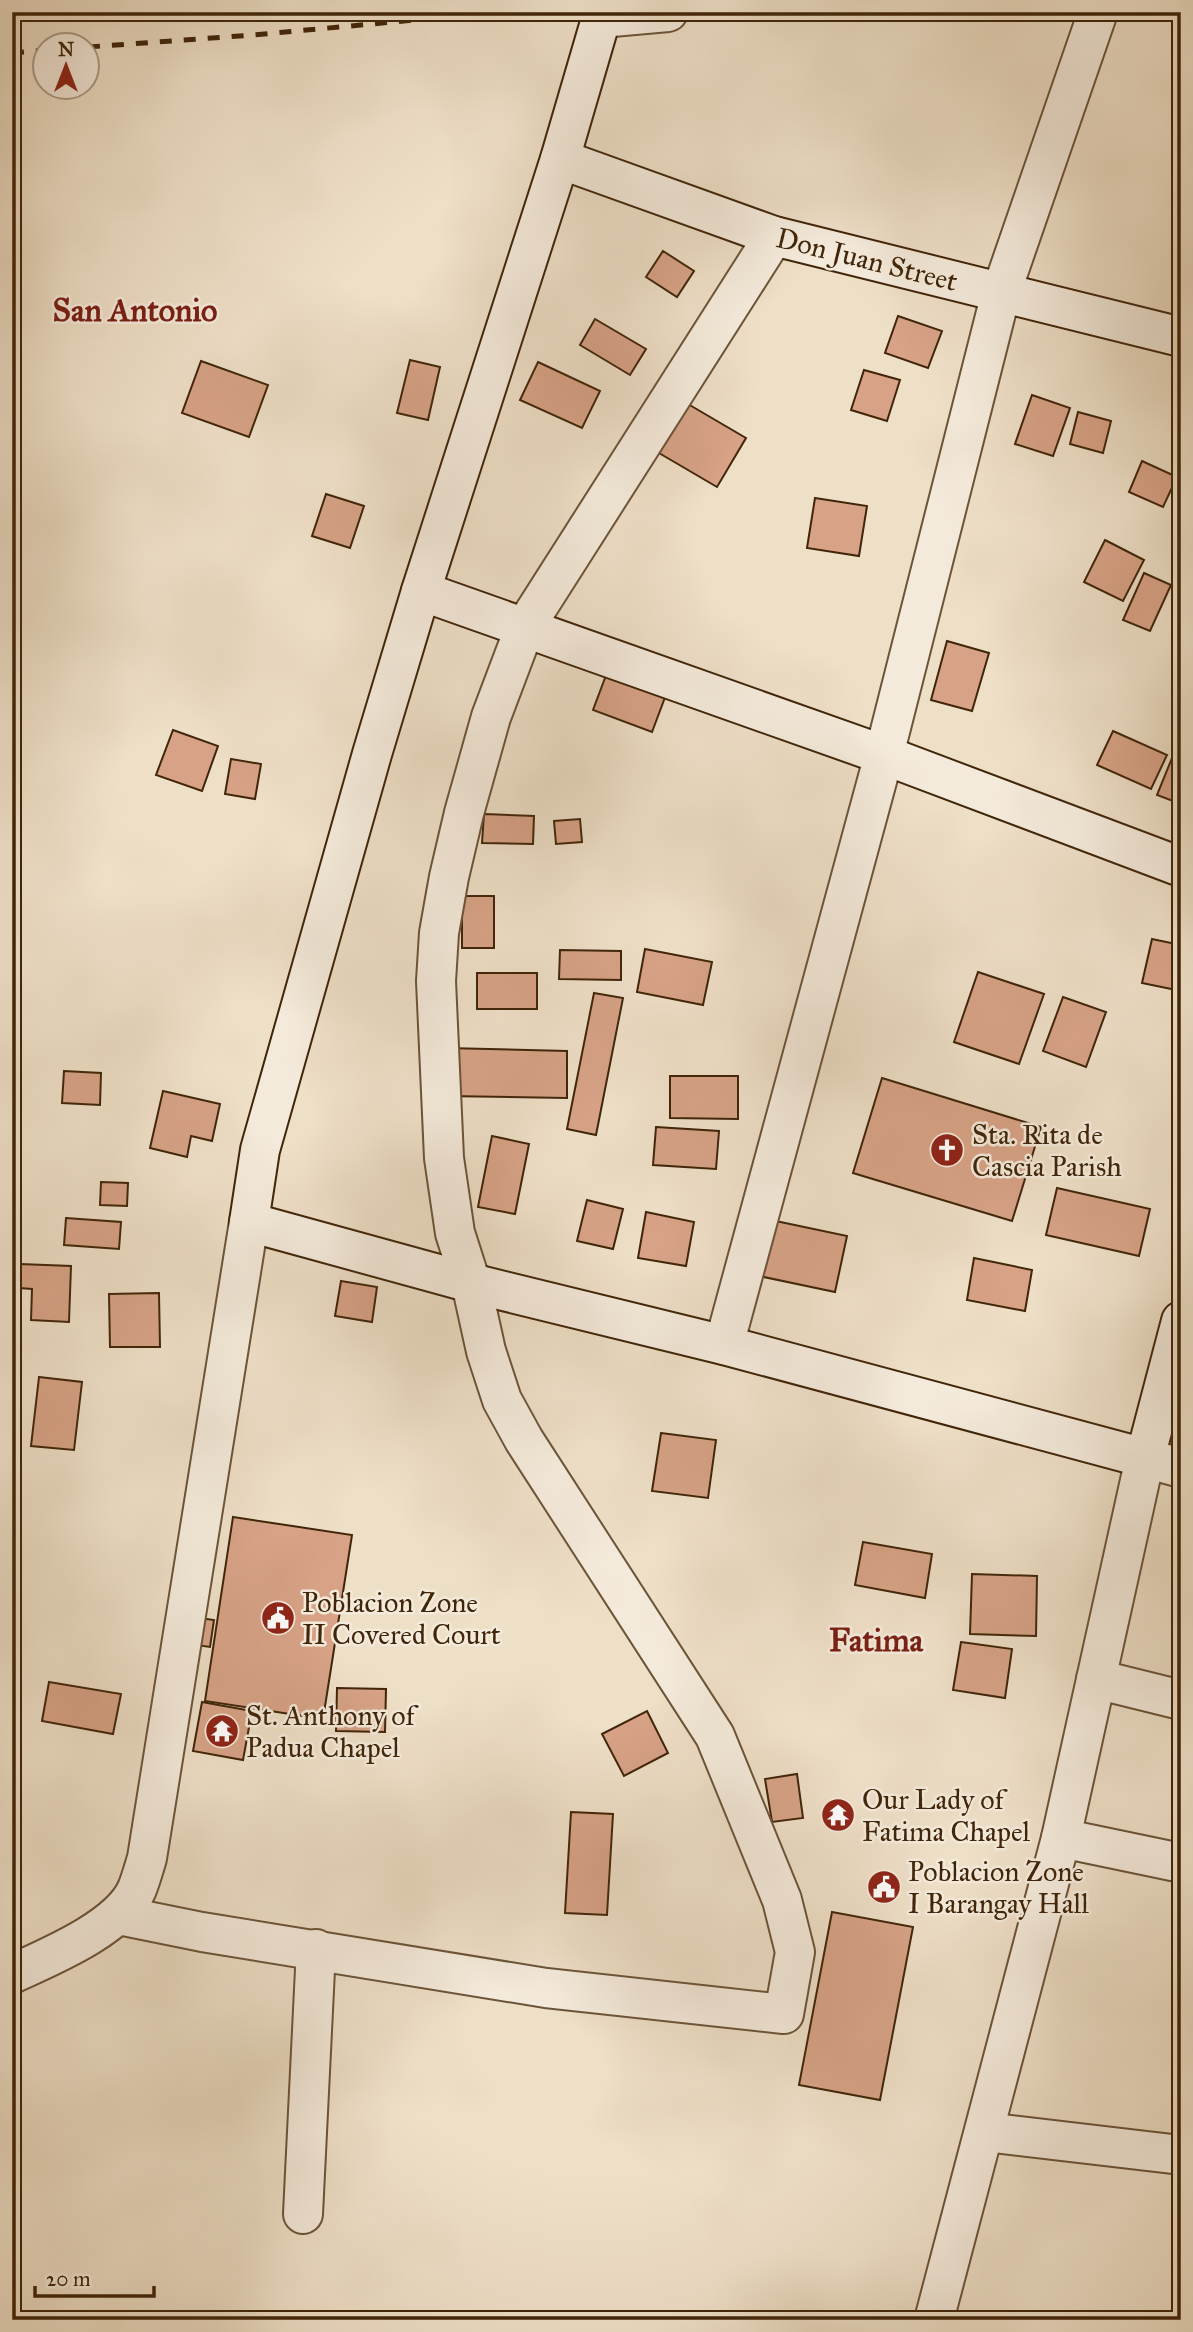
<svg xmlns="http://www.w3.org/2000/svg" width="1193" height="2332" viewBox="0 0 1193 2332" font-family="'IM FELL Great Primer',serif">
<rect width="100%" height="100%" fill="#eedfc7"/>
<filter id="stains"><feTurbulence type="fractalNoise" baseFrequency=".00286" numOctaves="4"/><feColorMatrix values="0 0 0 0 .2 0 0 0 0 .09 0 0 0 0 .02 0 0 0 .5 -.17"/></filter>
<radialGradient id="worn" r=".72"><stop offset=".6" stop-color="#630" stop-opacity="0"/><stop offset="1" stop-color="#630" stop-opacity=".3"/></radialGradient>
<g fill="#d7a286" stroke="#402509" stroke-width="2">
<polygon points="663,251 694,271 677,297 646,277"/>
<polygon points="898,316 942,331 928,368 885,353"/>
<polygon points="595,319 646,349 630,375 580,345"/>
<polygon points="410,360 440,367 428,420 397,413"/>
<polygon points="201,361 268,385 249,437 182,413"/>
<polygon points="538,362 600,391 582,428 520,400"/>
<polygon points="864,370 900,380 887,421 851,410"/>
<polygon points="1032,395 1070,408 1053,456 1015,444"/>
<polygon points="676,397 746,438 717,487 647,446"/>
<polygon points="1078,412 1111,421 1103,453 1070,444"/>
<polygon points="1142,461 1177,477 1163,507 1129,492"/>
<polygon points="326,494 364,506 350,548 312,536"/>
<polygon points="815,498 867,506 859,556 807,548"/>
<polygon points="1105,540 1144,560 1123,601 1084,582"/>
<polygon points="1144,573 1171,585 1150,631 1123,620"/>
<polygon points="947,641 989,653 972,711 931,700"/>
<polygon points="611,662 670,684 652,732 593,710"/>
<polygon points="173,730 218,746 202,791 156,775"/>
<polygon points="1113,731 1167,755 1151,789 1097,765"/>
<polygon points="1172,758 1181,762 1181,804 1157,795"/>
<polygon points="231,759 261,764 255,799 225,794"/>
<polygon points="484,814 534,816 533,844 482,843"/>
<polygon points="580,819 582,842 556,844 554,821"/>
<rect x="462" y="896" width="32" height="52"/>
<polygon points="1152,939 1181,945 1181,991 1142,983"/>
<polygon points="645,949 712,962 703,1005 637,992"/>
<polygon points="560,950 621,951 621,980 559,979"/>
<polygon points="978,972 1044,994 1019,1064 954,1042"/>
<rect x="477" y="973" width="60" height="36"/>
<polygon points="594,993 623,998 596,1135 567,1129"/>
<polygon points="1063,997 1106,1012 1086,1067 1043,1051"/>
<polygon points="446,1048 567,1051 567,1098 446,1096"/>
<polygon points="64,1071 101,1073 100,1105 62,1103"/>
<polygon points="670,1076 738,1076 738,1119 670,1118"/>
<polygon points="882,1078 1041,1127 1012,1221 853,1173"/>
<polygon points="163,1091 220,1104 212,1141 191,1136 187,1157 150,1148"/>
<polygon points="656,1127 719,1131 716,1169 653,1165"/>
<polygon points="492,1136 529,1144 515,1214 478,1207"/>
<polygon points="101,1182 128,1183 127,1206 100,1205"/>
<polygon points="1057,1188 1150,1209 1139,1256 1046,1235"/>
<polygon points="587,1200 623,1209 613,1249 577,1241"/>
<polygon points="646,1212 694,1222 686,1266 638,1258"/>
<polygon points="66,1218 121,1222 119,1249 64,1245"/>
<polygon points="771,1220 847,1236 835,1292 759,1276"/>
<polygon points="974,1258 1032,1270 1025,1311 967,1300"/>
<polygon points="20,1264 71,1266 69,1322 31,1320 32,1289 19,1288"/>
<polygon points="341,1281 377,1287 372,1322 335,1316"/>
<polygon points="159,1293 160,1347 110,1347 109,1294"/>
<polygon points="39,1377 82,1382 74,1450 31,1446"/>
<polygon points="661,1433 716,1440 708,1498 652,1491"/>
<polygon points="233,1517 352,1535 323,1719 205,1701"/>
<polygon points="863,1542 932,1554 925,1598 855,1585"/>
<polygon points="972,1574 1037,1576 1036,1636 970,1634"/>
<polygon points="193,1617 214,1620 210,1647 188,1644"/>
<polygon points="961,1642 1012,1649 1005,1698 953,1690"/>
<polygon points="49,1682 121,1694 113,1734 42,1721"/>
<polygon points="337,1688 386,1689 385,1732 336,1731"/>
<polygon points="202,1702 252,1711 243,1760 193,1751"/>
<polygon points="647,1711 668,1753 624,1776 602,1734"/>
<polygon points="797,1774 803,1818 772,1822 765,1779"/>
<polygon points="571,1812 613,1814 607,1915 565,1913"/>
<polygon points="832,1912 913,1927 880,2100 799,2085"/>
</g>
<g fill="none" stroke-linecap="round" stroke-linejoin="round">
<g stroke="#6c5438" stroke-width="42">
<g id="street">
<polyline points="601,18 668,12"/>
<polyline points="724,1345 884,755 1001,293 1098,12"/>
<polyline points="1096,1679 1181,1700"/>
<polyline points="1061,1838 1181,1863"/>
<polyline points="118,1915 202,1932 546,1988 784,2014 795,1952 782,1900 715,1736 524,1440 502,1400 486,1351 471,1283 455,1233 444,1158 436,981 439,933 449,877 464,813 491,717 525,627 774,236"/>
<path d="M12,1974C49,1957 120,1928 137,1889C141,1879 144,1868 147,1858L249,1222"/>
<polyline points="985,2132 1181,2155"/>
<polyline points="303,2214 316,1949"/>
<polyline points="934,2320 1061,1838 1145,1458 1181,1468"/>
</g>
</g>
<g stroke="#402509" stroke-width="42">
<g id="secondary">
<polyline points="603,12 560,159 421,591 372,754 260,1150 249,1222 471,1283 724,1345 1145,1458 1181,1321"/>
<polyline points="560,159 774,236 1181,337"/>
<polyline points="421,591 884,755 1181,867"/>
</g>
</g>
<use href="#street" stroke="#f4eadb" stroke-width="38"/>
<use href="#secondary" stroke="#f4eadb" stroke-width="38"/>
<g stroke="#402509" stroke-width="5" stroke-dasharray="12 12" stroke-linecap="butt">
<polyline points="88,47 253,35 501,12"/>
<polyline points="12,53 46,50"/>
</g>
</g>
<defs>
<g id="church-disc" transform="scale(1.75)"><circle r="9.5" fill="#8f2418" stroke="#f4eadb"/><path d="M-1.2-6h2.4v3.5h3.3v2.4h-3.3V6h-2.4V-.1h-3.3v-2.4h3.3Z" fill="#fff"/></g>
<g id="civic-disc" transform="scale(1.75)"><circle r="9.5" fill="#8f2418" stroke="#f4eadb"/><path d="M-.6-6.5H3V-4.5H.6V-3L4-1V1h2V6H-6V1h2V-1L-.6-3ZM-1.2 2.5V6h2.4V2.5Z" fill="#fff"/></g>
<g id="temple-disc" transform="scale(1.75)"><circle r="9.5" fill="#8f2418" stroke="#f4eadb"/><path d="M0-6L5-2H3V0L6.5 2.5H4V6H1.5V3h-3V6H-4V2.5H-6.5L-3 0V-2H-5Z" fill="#fff"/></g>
</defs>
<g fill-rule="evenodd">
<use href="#church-disc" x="947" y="1150"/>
<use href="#civic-disc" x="278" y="1618"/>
<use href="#temple-disc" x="222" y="1731"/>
<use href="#temple-disc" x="838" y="1815"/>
<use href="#civic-disc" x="884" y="1887"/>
</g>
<g text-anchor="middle" stroke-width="5" stroke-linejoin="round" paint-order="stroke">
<g font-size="28" fill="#402509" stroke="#f4eadb">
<text transform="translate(867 259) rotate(14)" y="10">Don Juan Street</text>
</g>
<g font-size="28" fill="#402509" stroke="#f4eadb" text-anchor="start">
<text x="972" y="1144">Sta. Rita de<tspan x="972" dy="32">Cascia Parish</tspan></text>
<text x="302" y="1612">Poblacion Zone<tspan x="302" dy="32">II Covered Court</tspan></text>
<text x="246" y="1725">St. Anthony of<tspan x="246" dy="32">Padua Chapel</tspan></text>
<text x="862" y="1809">Our Lady of<tspan x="862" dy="32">Fatima Chapel</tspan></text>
<text x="908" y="1881">Poblacion Zone<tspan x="908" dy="32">I Barangay Hall</tspan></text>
</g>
<g font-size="32" font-weight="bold" fill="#7a1f14" stroke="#f4eadb">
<text x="135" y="321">San Antonio</text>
<text x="876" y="1651">Fatima</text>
</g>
</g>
<rect width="1193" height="2332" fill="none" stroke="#eedfc7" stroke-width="42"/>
<rect x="14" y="14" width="1165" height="2304" fill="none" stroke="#402509" stroke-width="3.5"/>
<rect x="21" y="21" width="1151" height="2290" fill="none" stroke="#402509" stroke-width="2"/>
<g transform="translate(66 66)"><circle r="33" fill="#f4eadb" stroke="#ac9b87" stroke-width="2"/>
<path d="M0-5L12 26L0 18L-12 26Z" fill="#8f2418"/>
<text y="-10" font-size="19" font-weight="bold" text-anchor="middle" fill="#402509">N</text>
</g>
<path d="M35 2286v10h119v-10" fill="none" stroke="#402509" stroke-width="3.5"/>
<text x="46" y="2286" font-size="21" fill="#402509" stroke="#f4eadb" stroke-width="5" paint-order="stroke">20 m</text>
<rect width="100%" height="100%" filter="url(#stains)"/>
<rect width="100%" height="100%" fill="url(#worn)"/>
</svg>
